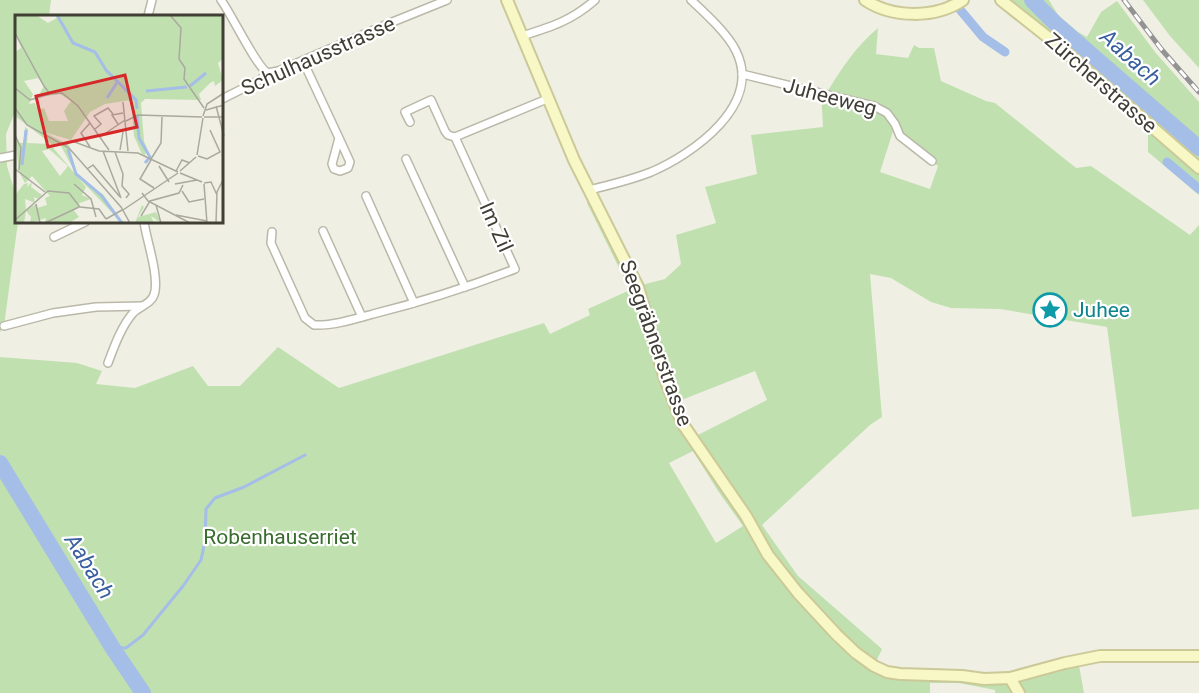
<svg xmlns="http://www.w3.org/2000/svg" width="1199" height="693" viewBox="0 0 1199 693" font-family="Roboto,sans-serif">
<rect width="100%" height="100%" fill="#f0efe4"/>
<g fill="#c0e0b0" fill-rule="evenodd">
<polygon points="0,0 51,0 49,16 16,16 16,109 6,134 7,166 16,196 18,222 4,326 0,332"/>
<polygon points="1001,0 1049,0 1058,15 1078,32 1087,37 1101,12 1117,1 1155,52 1199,102 1199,195 1148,152 1148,124"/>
<polygon points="1143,0 1199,0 1199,68 1170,36"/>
<path d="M878,28L876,54L908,58L914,45L919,48H934L941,81L986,101L995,103L1076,168L1091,166L1190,235L1199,225V509L1132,517L1107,327L1000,309L951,308L931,302L891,278L870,274L882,417L870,425L762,525L798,576L882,649L874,666L984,679L1078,660L1084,693H995V690L959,683H930V693H0V357L77,363L102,371L96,384L135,388L193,366L208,386H240L278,347L339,388L544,323L550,334L590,315L588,309L630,290L587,203L589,190L638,286L665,279L681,264L676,235L716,223L705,187L757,174L751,135L823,127L821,92L826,94C841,69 856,46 878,28ZM895,125L900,136L938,166L930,189L880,172ZM755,371L767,400L692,438L674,403ZM693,451L718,491L743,526L716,543L669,463Z"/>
</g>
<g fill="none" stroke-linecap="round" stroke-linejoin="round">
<polyline stroke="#a5bee7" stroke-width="3" points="112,647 126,648 143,635 183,586 201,560 205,541 206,509 215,498 244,487 305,455"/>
<g stroke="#a5bee7" stroke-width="9">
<polyline points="952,0 983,37 1005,52"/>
<polyline points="1167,162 1199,189"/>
</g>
<g stroke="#a5bee7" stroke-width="16">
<polyline points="1032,0 1055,23 1199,148"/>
<polyline points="0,463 112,647 143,693"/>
</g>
<g stroke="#bab8a8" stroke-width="10">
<g id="street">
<path d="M221,0C232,15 257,68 268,73"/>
<polyline points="148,16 152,0"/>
<path d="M522,36C551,27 571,21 595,0"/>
<polyline points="303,61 339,138 332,164 334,169 340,171 348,168 350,162 339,138"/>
<polyline points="742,74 874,106 887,113 895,124 900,136 932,161"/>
<polyline points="222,99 260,80 268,73 278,71 385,25 447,0"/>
<polyline points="410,122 405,112 431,100 445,131 448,135 455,137"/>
<polyline points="0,158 16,155"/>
<polyline points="406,159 465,287"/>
<path d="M589,190C610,185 631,180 651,172C693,154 763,105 736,51C728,34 705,13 691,0"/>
<polyline points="366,196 414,303"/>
<polyline points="323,231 362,317"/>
<path d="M272,232L271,243L305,318L314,325C333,326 355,319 373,314C421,302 468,287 515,269L455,137L547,99"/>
<polyline points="54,237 85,222"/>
<polyline points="4,326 53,313 96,307 142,306"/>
<path d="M108,363C114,347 121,327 133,313C141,305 153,304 155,291C158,272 147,242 144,222"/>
</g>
</g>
<g stroke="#cbc998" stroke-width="14">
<g id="secondary">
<polyline points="507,0 574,160 638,287 664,376 682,423 746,516 768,555 798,593 836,634 856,653 874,666 887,672 900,674 962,676 984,679 1010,678 1019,693"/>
<path d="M865,0C892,18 935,19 963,0"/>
<polyline points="1001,0 1059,46 1199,168"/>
<polyline points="1010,678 1065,663 1100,656 1199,656"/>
</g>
</g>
<use href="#street" stroke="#fff" stroke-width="7"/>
<use href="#secondary" stroke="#f8f7c6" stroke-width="10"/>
<g stroke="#939393" stroke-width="5">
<polyline id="rail" points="1124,0 1162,50 1199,92"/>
</g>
<use href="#rail" stroke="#fff" stroke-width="3" stroke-dasharray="9" stroke-linecap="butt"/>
</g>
<defs>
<g id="sight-ring" transform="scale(1.725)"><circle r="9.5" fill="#fff" stroke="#0f9aa8" stroke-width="1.5"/><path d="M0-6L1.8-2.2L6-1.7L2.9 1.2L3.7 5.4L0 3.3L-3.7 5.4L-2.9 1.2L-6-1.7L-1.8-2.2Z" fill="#0f9aa8"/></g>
</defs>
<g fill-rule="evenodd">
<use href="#sight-ring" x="1050" y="310"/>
</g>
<g text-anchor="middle" stroke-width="4.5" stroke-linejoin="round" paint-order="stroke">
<g font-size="21" fill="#413f35" stroke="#fff">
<text transform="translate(318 56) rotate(-24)" y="7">Schulhausstrasse</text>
<text transform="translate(1101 83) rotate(41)" y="7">Zürcherstrasse</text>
<text transform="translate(830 97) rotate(15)" y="7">Juheeweg</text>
<text transform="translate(496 227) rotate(66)" y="7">Im Zil</text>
<text transform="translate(656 343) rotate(70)" y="7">Seegräbnerstrasse</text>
</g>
<g font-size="21" fill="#0d838f" stroke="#fff" text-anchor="start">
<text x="1073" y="317">Juhee</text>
</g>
<g font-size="21" fill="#396c2f" stroke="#fff">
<text x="280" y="544">Robenhauserriet</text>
</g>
<g font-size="22" font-style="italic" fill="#3a5fa1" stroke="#fff">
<text transform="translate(1131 57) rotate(42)" y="8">Aabach</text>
<text transform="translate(90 566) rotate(58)" y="8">Aabach</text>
</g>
</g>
<g transform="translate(15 15)">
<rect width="208" height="208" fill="#f0efe4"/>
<path d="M0,0H21L33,8L47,0H208V44L203,48L208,65L200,71L199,66L195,68L184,79L186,85L130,84L126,88L129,126L136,143L132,135L130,140L127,139L119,121L116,85L90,89L75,97L56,125L29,117L54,130L61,158L80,177L88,179L107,208L62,161L46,131L41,128L39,131L0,101V37L6,33L0,18ZM23,63L29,71L25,78L31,81L45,79L56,86L49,96L53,106H34L29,93L23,95L20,88L14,89L18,79L9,66ZM10,112L13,114L12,128L35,129L71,172L67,180L76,184L62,189L64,192L58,194L64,202L54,208H30L31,203L15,208L16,202L11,196L9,208H0V180L9,169L13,168L12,172L17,167L16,172L27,180L23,184L19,182L20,188L10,184L11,195L21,189L22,193L32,190L30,183L35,181L17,161L10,168L4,157L0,120L4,128H10ZM34,134L53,151L45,161L27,136ZM127,190L129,192L123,202L141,197L146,208L136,201L139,208H120Z" fill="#c0e0b0" fill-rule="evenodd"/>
<path fill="none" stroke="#a5bee7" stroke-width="3" d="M42,0L58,28L80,37L91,55L121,85L122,94M175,71L191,58M131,76L172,72M92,83L103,66M122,101L124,123L135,142L130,148M53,134L61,159L86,180L107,208M7,150L11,115"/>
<path fill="none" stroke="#aaa99e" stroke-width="1.5" d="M155,0L166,13L164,44L170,53L169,64L189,93M0,18L29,71L35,79L47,78L63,91L94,135M0,73L15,85L35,79M108,87L113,136M201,91L209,121M0,93L12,110L54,133L106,192L115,208M191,95L209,90M188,101L192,89L209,78M189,102H209M111,106L123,100L187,102M75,108L66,118L75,132M103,109L97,100L108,98M80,114L86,109L79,101L93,93L98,99M0,120L6,133L4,155M85,122L110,105M50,130L57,126L84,136L123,138L163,157M105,135L108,117M88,136L106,183M100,137L108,159L107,171L114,179L111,183M182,140L188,103M183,141L192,144L205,137L195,115M136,144L146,128L147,102M136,145L125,164L139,173M144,151L154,167M0,154L30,177M72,154L78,150L105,182M161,156L167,145L175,148M165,156L181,142M165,158L187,167M189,168L196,167L202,180M59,169L76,184L81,202M160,169L182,165M189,169L192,208M167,176L174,187L189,184M127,178L133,186L175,208M21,189L25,208M141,190L146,208M108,195L163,158M161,200L192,206M126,201L135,186L164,178L168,170M91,204L107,195M0,205L33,176L54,178L65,192L84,194L91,204M30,208L64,192M201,208L202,177L208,165"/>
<path fill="#d62828" fill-opacity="0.15" stroke="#d62828" stroke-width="3" d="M110,60L122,112L33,132L21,81Z"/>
<rect width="208" height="208" fill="none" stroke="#413f35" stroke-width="3"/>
</g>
</svg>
